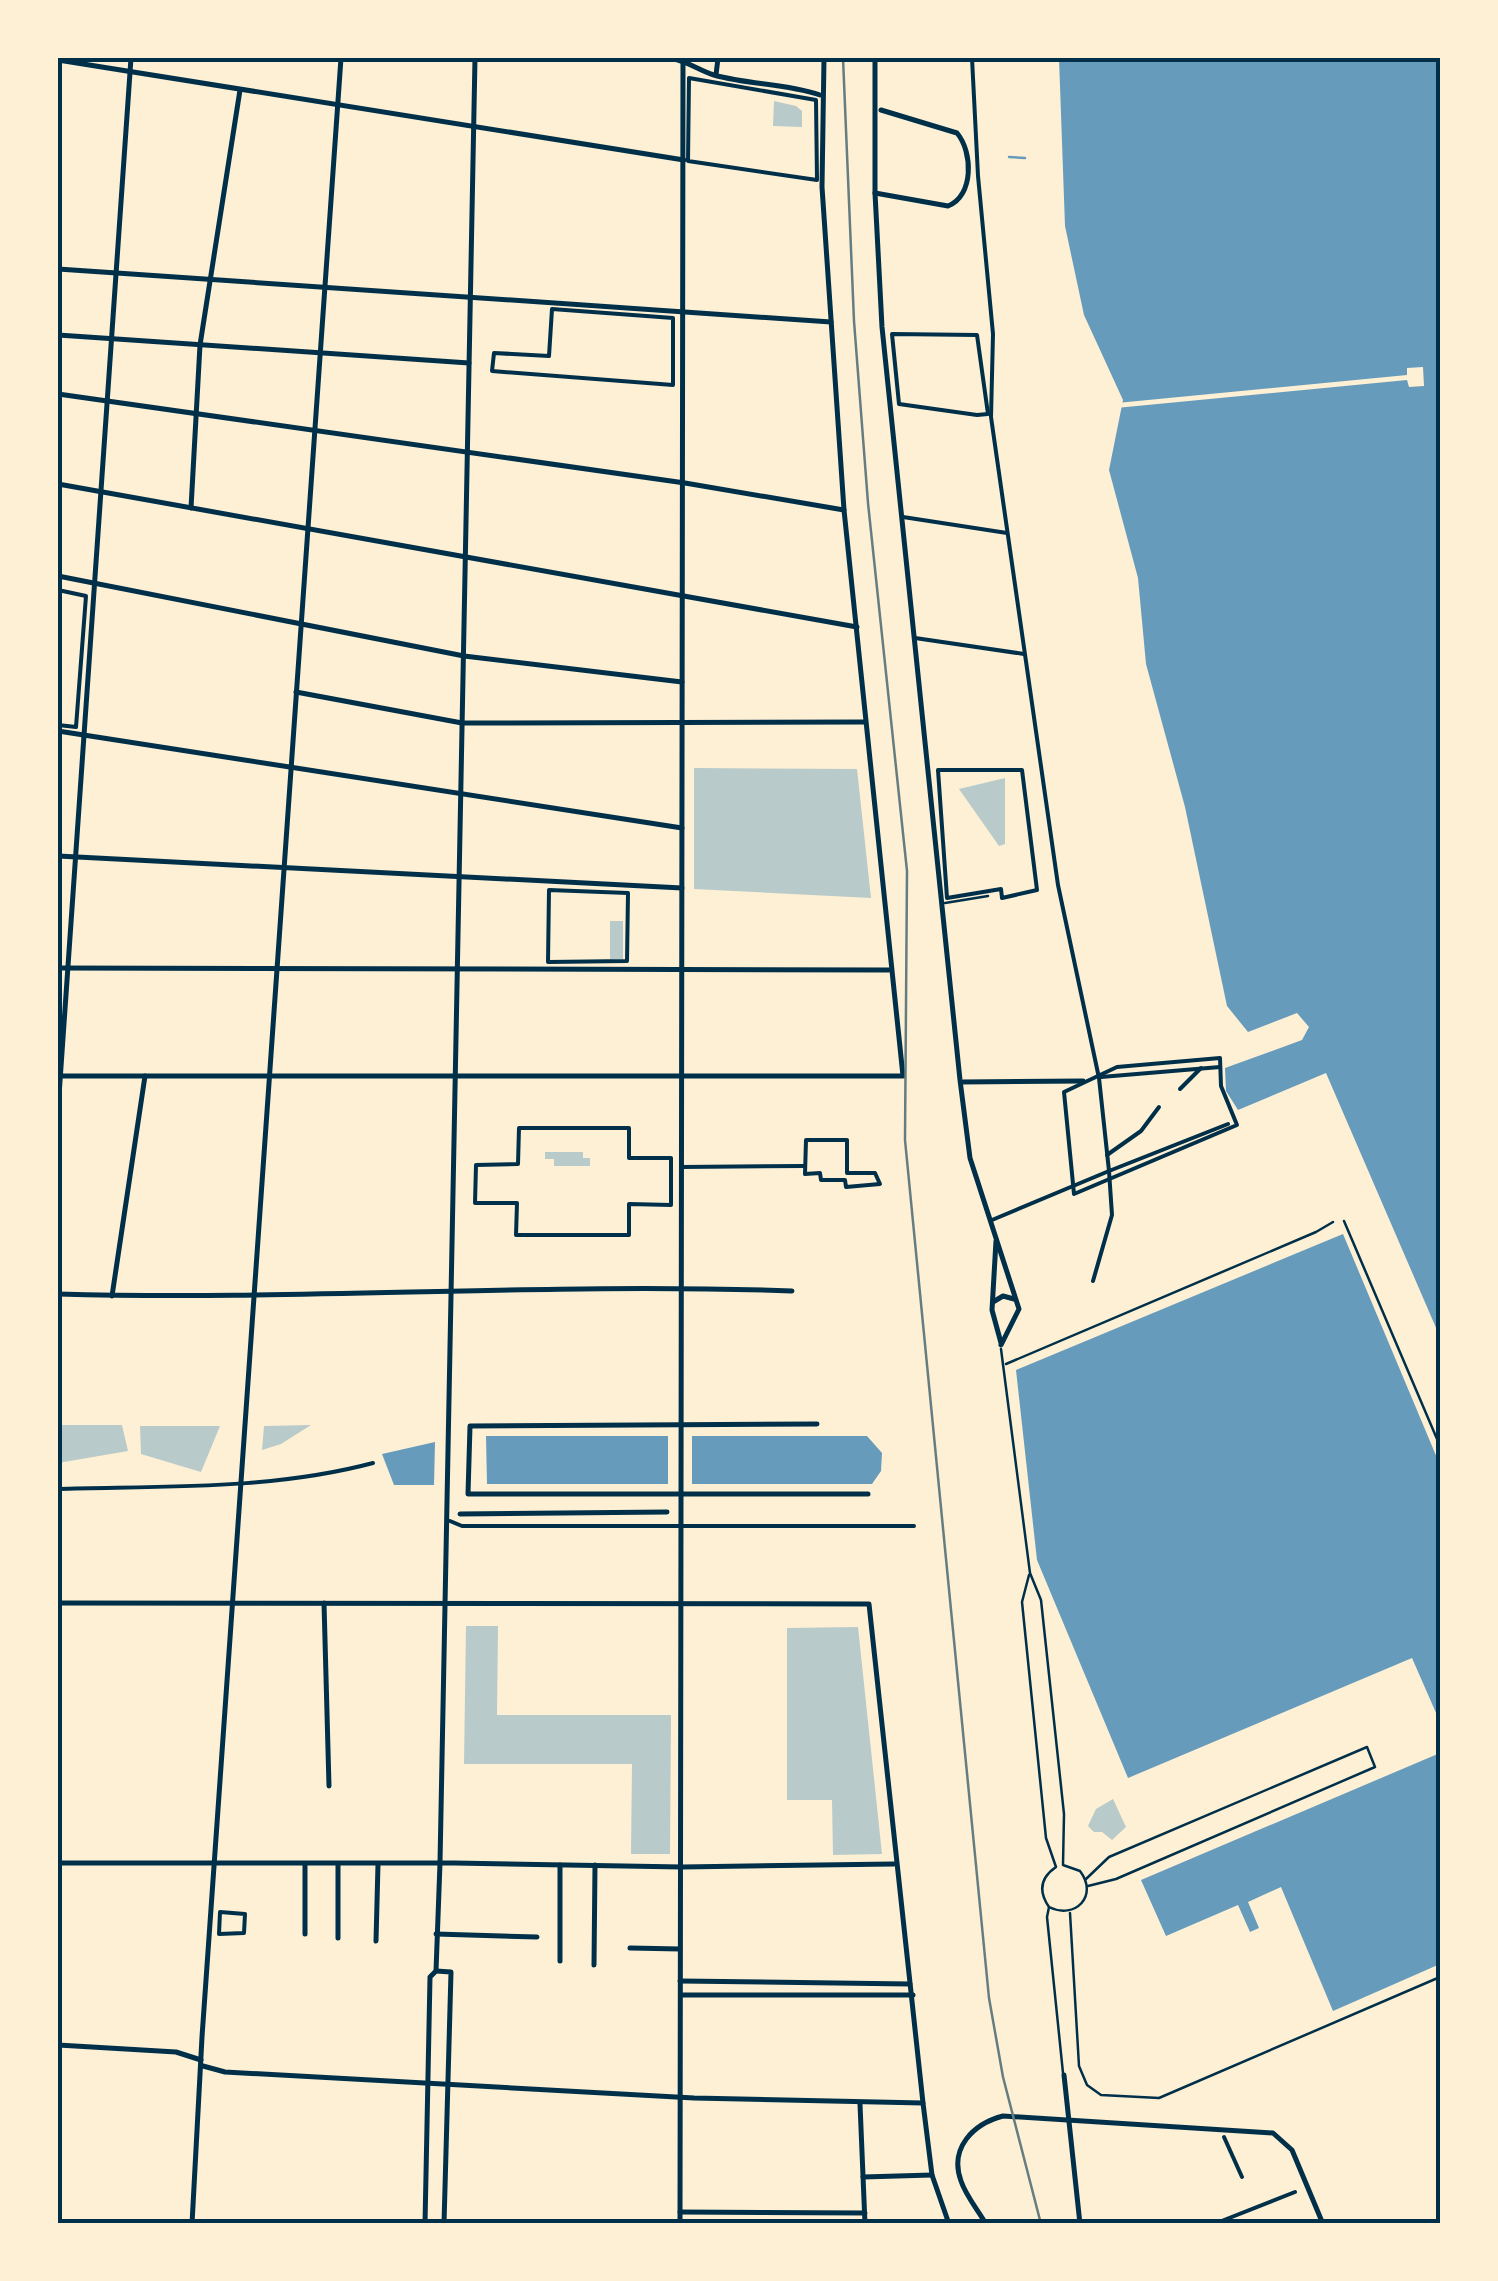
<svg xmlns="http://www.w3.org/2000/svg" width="1498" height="2281" viewBox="0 0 1498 2281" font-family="Lato,sans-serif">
<rect width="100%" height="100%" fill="#fdf0d5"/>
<g fill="#b9caca">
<polygon points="774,101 796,106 802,111 802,127 773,126"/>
<polygon points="694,768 857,769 871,898 694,889"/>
<polygon points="1005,778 1005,844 999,846 959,789"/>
<polygon points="610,921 623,921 623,959 610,960"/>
<polygon points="545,1152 583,1152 583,1158 590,1158 590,1166 554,1166 554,1159 545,1159"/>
<polygon points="58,1425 122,1425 128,1451 58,1463"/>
<polygon points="311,1425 281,1444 262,1450 264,1426"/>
<polygon points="140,1426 220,1426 201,1472 141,1454"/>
<polygon points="466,1626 498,1626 497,1715 671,1715 670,1854 631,1854 632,1764 464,1764"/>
<polygon points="858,1627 882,1854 833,1855 832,1800 787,1800 787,1628"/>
<polygon points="1113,1799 1126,1827 1112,1840 1102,1832 1094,1832 1088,1826 1096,1809"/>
</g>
<g fill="#669bbc">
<polygon points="1059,58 1440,58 1440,1337 1326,1073 1238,1110 1226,1091 1225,1068 1302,1040 1309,1027 1297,1013 1248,1032 1227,1006 1185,807 1146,664 1138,578 1109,470 1123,400 1084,315 1065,226"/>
<polygon points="1343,1234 1440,1465 1440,1722 1412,1658 1128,1778 1037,1560 1016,1370"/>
<polygon points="486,1436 867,1436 882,1453 881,1471 872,1484 487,1484"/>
<polygon points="435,1442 434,1485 394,1485 382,1454"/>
<polygon points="1440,1753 1440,1964 1333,2011 1281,1887 1248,1902 1259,1928 1250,1932 1238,1905 1166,1936 1141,1880"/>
</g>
<g fill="#fdf0d5">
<polygon points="1423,367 1424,386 1409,387 1407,380 1116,408 1117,403 1407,375 1407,368"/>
<rect x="668" y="1431" width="24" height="58"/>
</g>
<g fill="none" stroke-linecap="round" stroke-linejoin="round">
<polyline stroke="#669bbc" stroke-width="2.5" points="1009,157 1025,158"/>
<g stroke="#003049" stroke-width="2.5">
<polyline points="945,903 988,896"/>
<polyline points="1344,1221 1440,1446"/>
<path d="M1001,1349L1030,1573L1041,1600L1064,1814L1063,1865L1080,1871C1099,1896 1075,1920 1049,1907"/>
<polyline points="1006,1364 1316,1232 1333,1222"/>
<path d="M1029,1575L1022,1602L1046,1838L1056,1867C1040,1878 1038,1891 1049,1907L1047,1917L1063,2073"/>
<polyline points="1086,1879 1109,1857 1367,1747 1375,1767 1116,1879 1088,1886"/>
<polyline points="1070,1913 1079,2066 1087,2085 1101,2095 1159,2098 1440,1977"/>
</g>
<g stroke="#003049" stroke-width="4">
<polyline points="972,58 978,176 993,334 991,417 1058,885 1099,1078 1109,1171 992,1220"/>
<polygon points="689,78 816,100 817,180 688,161"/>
<polygon points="552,309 673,318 673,385 492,371 494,353 549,356"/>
<polygon points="892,334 977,335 988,414 977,415 899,404"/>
<polyline points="903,517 1007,533"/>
<polyline points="58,590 86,596 76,727 58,725"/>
<polyline points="915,638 1024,654"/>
<polygon points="938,770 1022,770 1037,890 1002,898 1001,889 947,898"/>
<polygon points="549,890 628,893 627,961 548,962"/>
<polygon points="1220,1058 1221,1086 1237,1125 1074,1194 1064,1092 1117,1067"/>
<polyline points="1101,1077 1220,1067"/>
<polyline points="1180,1089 1201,1068"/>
<polygon points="519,1128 629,1128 629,1158 671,1158 671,1205 629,1204 629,1235 516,1235 517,1203 475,1203 476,1165 518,1164"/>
<polygon points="806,1140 847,1140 847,1173 875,1173 880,1184 846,1187 845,1180 821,1180 820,1173 805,1174"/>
<polyline points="1107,1155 1141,1131 1159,1107"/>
<polyline points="681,1167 805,1166"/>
<polyline points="1093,1281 1112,1215 1109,1171 1228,1124"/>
<path d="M58,1489C162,1486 272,1490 373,1463"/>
<polyline points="450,1521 462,1526 914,1526"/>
<polygon points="220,1912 245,1914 244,1933 219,1934"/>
<polyline points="1224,2137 1242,2177"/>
<polyline points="1214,2224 1295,2192"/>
</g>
<g stroke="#003049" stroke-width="5">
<path d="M669,58C686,60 698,70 714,75C749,85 785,83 820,95"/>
<polyline points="875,58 875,193 882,327 960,1080 970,1158 1019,1309 1001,1345"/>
<polyline points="58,60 684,160"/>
<polyline points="716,75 718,58"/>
<path d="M875,193L948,206C974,196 973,152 957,133L881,110"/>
<polyline points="58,269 831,322"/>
<polyline points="58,335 469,363"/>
<polyline points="58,394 685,483 844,510"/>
<polyline points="58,484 857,627"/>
<polyline points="191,508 200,345 240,90"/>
<polyline points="58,576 464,656 682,682"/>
<polyline points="296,692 462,723 864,722"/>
<polyline points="58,731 682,828"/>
<polyline points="58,856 682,888"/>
<polyline points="58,968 889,970"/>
<polyline points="58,1076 903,1076 844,510 822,187 824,58"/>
<polyline points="961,1082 1083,1081"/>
<polyline points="58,1110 131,58"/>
<polyline points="996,1241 992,1310 1001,1343"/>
<path d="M58,1294C302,1301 547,1282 792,1291"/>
<polyline points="112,1296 145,1076"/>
<polyline points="993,1302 1003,1296 1014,1299"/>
<polyline points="817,1424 470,1426 468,1494 868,1494"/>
<polyline points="460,1514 667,1512"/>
<polyline points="58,1603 869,1604 923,2103 932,2175 949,2224"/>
<polyline points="324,1603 329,1786"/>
<polyline points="58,1863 454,1863 682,1867 894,1864"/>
<polyline points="338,1864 338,1938"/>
<polyline points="560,1865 560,1961"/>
<polyline points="305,1934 305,1864"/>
<polyline points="436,1934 537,1937"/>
<polyline points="376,1941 378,1864"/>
<polyline points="630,1948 680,1949"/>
<polyline points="594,1965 595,1865"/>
<polyline points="436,1971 451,1972 444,2224"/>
<polyline points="680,1981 910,1984"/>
<polyline points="681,1995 913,1995"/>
<polyline points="58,2045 176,2052 201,2060"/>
<polyline points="203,2066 225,2072 694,2098 923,2103"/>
<polyline points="1064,2075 1080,2224"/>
<polyline points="860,2104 865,2224"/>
<polyline points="863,2177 932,2175"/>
<polyline points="680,2212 865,2213"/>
<polyline points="192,2224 202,2037 341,58"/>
<polyline points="425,2224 430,1977 436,1971 440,1863 475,58"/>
<polyline points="680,2224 683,58"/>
<path d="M986,2224C978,2210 966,2196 961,2181C949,2148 973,2124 1003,2116L1273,2133L1292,2150L1323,2224"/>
</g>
<polyline stroke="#657d81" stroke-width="2.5" points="843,58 854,321 868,503 907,871 905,1140 989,1998 1003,2077 1041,2224"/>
</g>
<rect width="1498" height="2281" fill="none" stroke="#fdf0d5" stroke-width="120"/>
<rect x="60" y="60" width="1378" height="2161" fill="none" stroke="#003049" stroke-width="4"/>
</svg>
